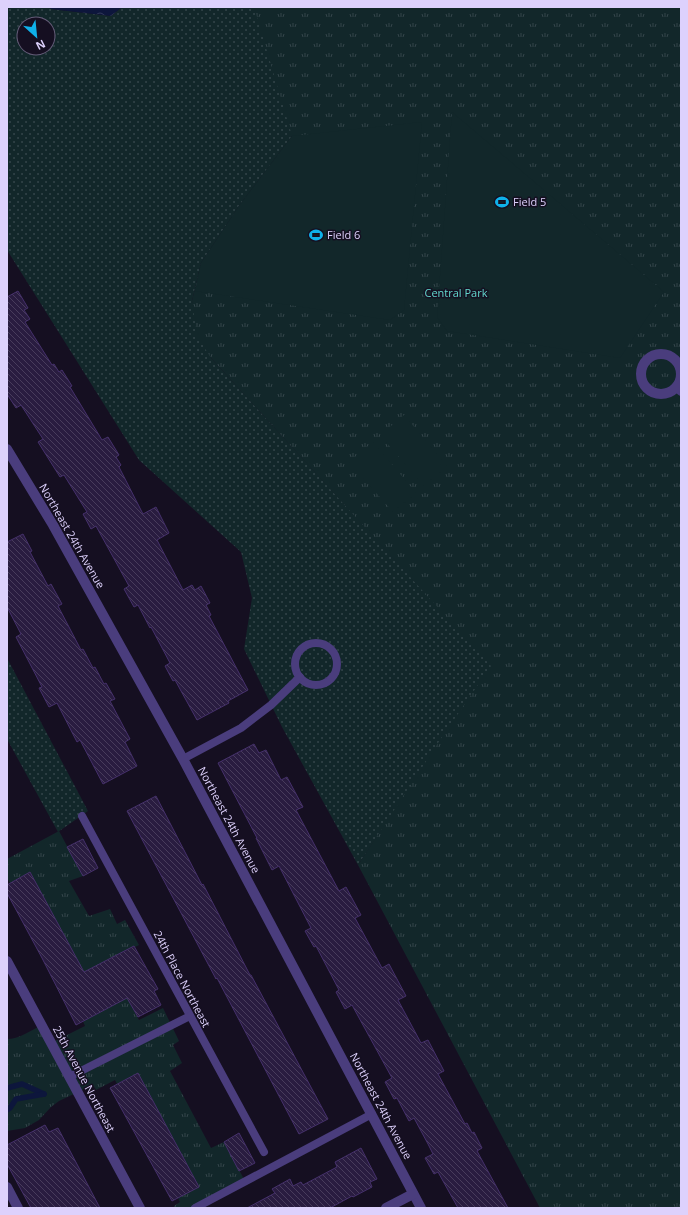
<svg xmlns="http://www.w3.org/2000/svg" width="688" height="1215" viewBox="0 0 688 1215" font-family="'Open Sans',sans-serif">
<defs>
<pattern id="grass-dots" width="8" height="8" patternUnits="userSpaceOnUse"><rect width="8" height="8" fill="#12272a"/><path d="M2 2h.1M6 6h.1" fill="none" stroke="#34454a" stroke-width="1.8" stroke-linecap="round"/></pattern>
<pattern id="park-tufts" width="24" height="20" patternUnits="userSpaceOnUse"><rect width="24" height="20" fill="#12272a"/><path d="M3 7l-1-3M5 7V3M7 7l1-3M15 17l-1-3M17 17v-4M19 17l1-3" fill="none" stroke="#34454a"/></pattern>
<pattern id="water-waves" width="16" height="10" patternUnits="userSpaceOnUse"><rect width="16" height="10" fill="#0d163c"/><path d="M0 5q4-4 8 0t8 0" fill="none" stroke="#303759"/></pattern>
<pattern id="building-back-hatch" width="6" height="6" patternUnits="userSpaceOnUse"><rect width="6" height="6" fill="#291c40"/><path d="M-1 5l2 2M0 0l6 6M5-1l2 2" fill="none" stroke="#483c5c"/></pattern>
</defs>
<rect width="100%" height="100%" fill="#150f21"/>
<g fill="url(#grass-dots)" fill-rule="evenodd">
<path d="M7,7H50L51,9L111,16L122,7H432L292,136L239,206L201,263L192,301L211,358L492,666L358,865L282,727L244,649L252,598L241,552L139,460L7,250ZM24,24H48V48H24Z"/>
<polygon points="7,658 88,811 58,832 7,739"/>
</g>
<g fill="url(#park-tufts)">
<polygon points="254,7 681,7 681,1208 540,1208 358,865 442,737 491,666 211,358 197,336 192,301 201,263 239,206 292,136"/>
<path d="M59,831L83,876L69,881L89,916L110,909L117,924L125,920L139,945L135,947L134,946L107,960L139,1020L163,1008L179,1041L173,1045L182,1063L170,1071L211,1148L224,1142L245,1181L195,1208H175L174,1206L180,1202L178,1198L199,1187L138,1073L117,1084L115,1080L96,1090L93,1085L59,1101L51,1107L39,1120L25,1128L7,1131V1039C19,1039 30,1031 42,1025L51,1043L85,1026L83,1021L104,1010L30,872L10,883L7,878V859Z"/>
</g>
<g fill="#12272a">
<polygon points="452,112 664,292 620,358 447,331 437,317"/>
<polygon points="422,122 404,310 390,320 195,291 201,263 239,206 292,136"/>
<polygon points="404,415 447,466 424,486 380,435"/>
<polygon points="373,442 416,493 393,512 349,462"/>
</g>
<polygon fill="url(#water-waves)" points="50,7 122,7 111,16 51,9"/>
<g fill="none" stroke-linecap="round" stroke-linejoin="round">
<g stroke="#0d163c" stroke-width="5.5">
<polyline points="7,1088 22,1084 44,1094"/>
<polyline points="7,1110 10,1108 16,1099 44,1094"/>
</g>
</g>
<g fill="url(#building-back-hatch)" stroke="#45306b">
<polygon points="18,291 28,308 24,310 30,319 25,322 52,365 54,364 59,372 62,370 72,386 70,387 102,440 108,437 119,455 116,457 121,465 119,467 143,514 156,507 169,533 157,540 183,590 192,585 195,590 201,586 210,603 206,605 211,615 209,616 248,690 228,701 229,703 197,720 175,680 173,681 165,666 170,663 151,627 150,628 138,605 134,607 124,589 129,586 96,526 91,529 83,514 87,512 64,475 60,477 38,442 43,439 21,405 16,408 7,394 7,297"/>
<polygon points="23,534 32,551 30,552 48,586 51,584 62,604 58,606 81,650 83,649 93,668 95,667 104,684 106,683 115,699 110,701 130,739 125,742 137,766 103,784 80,740 77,742 57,703 49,707 39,688 42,687 16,637 21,634 7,607 7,542"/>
<polygon points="254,744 259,753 266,750 281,780 287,777 303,807 296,810 339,891 346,887 361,915 355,918 382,968 389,964 406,996 398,1000 421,1043 428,1040 444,1071 438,1074 465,1124 467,1123 472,1133 474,1132 482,1148 477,1151 508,1208 458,1208 438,1172 434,1174 425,1158 433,1154 428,1144 414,1118 409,1121 397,1098 394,1099 385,1082 392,1078 352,1005 345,1009 336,992 339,990 316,946 314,947 305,931 311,928 279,866 272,870 256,838 257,838 218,763"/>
<polygon points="156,796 202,885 203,884 250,975 251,975 328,1119 299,1134 217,978 216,979 127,811"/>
<polygon points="83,839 98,868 83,876 67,847"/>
<polygon points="30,872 84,972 134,946 158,989 154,991 161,1005 138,1017 127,998 76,1025 42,958 7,893 7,885"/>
<polygon points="138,1073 199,1187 172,1201 110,1088"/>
<polygon points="45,1125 49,1132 58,1128 100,1208 31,1208 7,1164 7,1145"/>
<polygon points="239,1133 255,1163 239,1171 224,1142"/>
<polygon points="361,1148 377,1179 370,1182 372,1187 353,1197 352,1196 330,1208 247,1208 275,1193 272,1189 290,1179 293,1186 301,1182 303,1185 337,1167 335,1162"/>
</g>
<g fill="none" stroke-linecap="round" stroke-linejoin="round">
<g stroke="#4a3d7d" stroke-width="8">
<polyline points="676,388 681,392"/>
<circle cx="316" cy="664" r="21"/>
<polyline points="183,759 241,728 271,705 300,677"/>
<polyline points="82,816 264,1152"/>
<polyline points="69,1077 190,1016"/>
<polyline points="195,1208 372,1114"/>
</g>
<g stroke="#4a3d7d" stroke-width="10">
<circle cx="661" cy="374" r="20"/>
<polyline points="7,449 53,525 183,759 421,1208"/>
<polyline points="7,961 140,1208"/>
<polyline points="7,1187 18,1208"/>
<polyline points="386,1208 413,1194"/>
</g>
</g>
<defs>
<g id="stadium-bare" transform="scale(1.08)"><path d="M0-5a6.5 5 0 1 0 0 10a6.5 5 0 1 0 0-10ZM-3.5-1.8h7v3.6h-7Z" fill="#0fb1ea" stroke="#150f21" stroke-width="2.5" paint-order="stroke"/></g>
</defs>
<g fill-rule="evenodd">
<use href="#stadium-bare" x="502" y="202"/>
<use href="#stadium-bare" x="316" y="235"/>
</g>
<g text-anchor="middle" stroke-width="3" stroke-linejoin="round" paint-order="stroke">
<g font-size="11" fill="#ddd1fc" stroke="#150f21" text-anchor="start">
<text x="513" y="206">Field 5</text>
<text x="327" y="239">Field 6</text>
</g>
<g font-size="11" fill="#62d7cd" stroke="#150f21">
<text x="456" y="297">Central Park</text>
</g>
<g font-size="11" fill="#ddd1fc" stroke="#150f21">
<text transform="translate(72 536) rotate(60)" y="4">Northeast 24th Avenue</text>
<text transform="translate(229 820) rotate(62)" y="4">Northeast 24th Avenue</text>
<text transform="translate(182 979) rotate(62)" y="4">24th Place Northeast</text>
<text transform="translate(84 1079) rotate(62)" y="4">25th Avenue Northeast</text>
<text transform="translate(381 1106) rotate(62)" y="4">Northeast 24th Avenue</text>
</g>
</g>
<rect width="688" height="1215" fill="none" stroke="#ddd1fc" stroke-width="16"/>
<g transform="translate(36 36) rotate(153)"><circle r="19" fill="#150f21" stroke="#655d79"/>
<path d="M0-3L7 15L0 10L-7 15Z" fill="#0fb1ea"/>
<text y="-6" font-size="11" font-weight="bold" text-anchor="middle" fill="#ddd1fc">N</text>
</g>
</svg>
